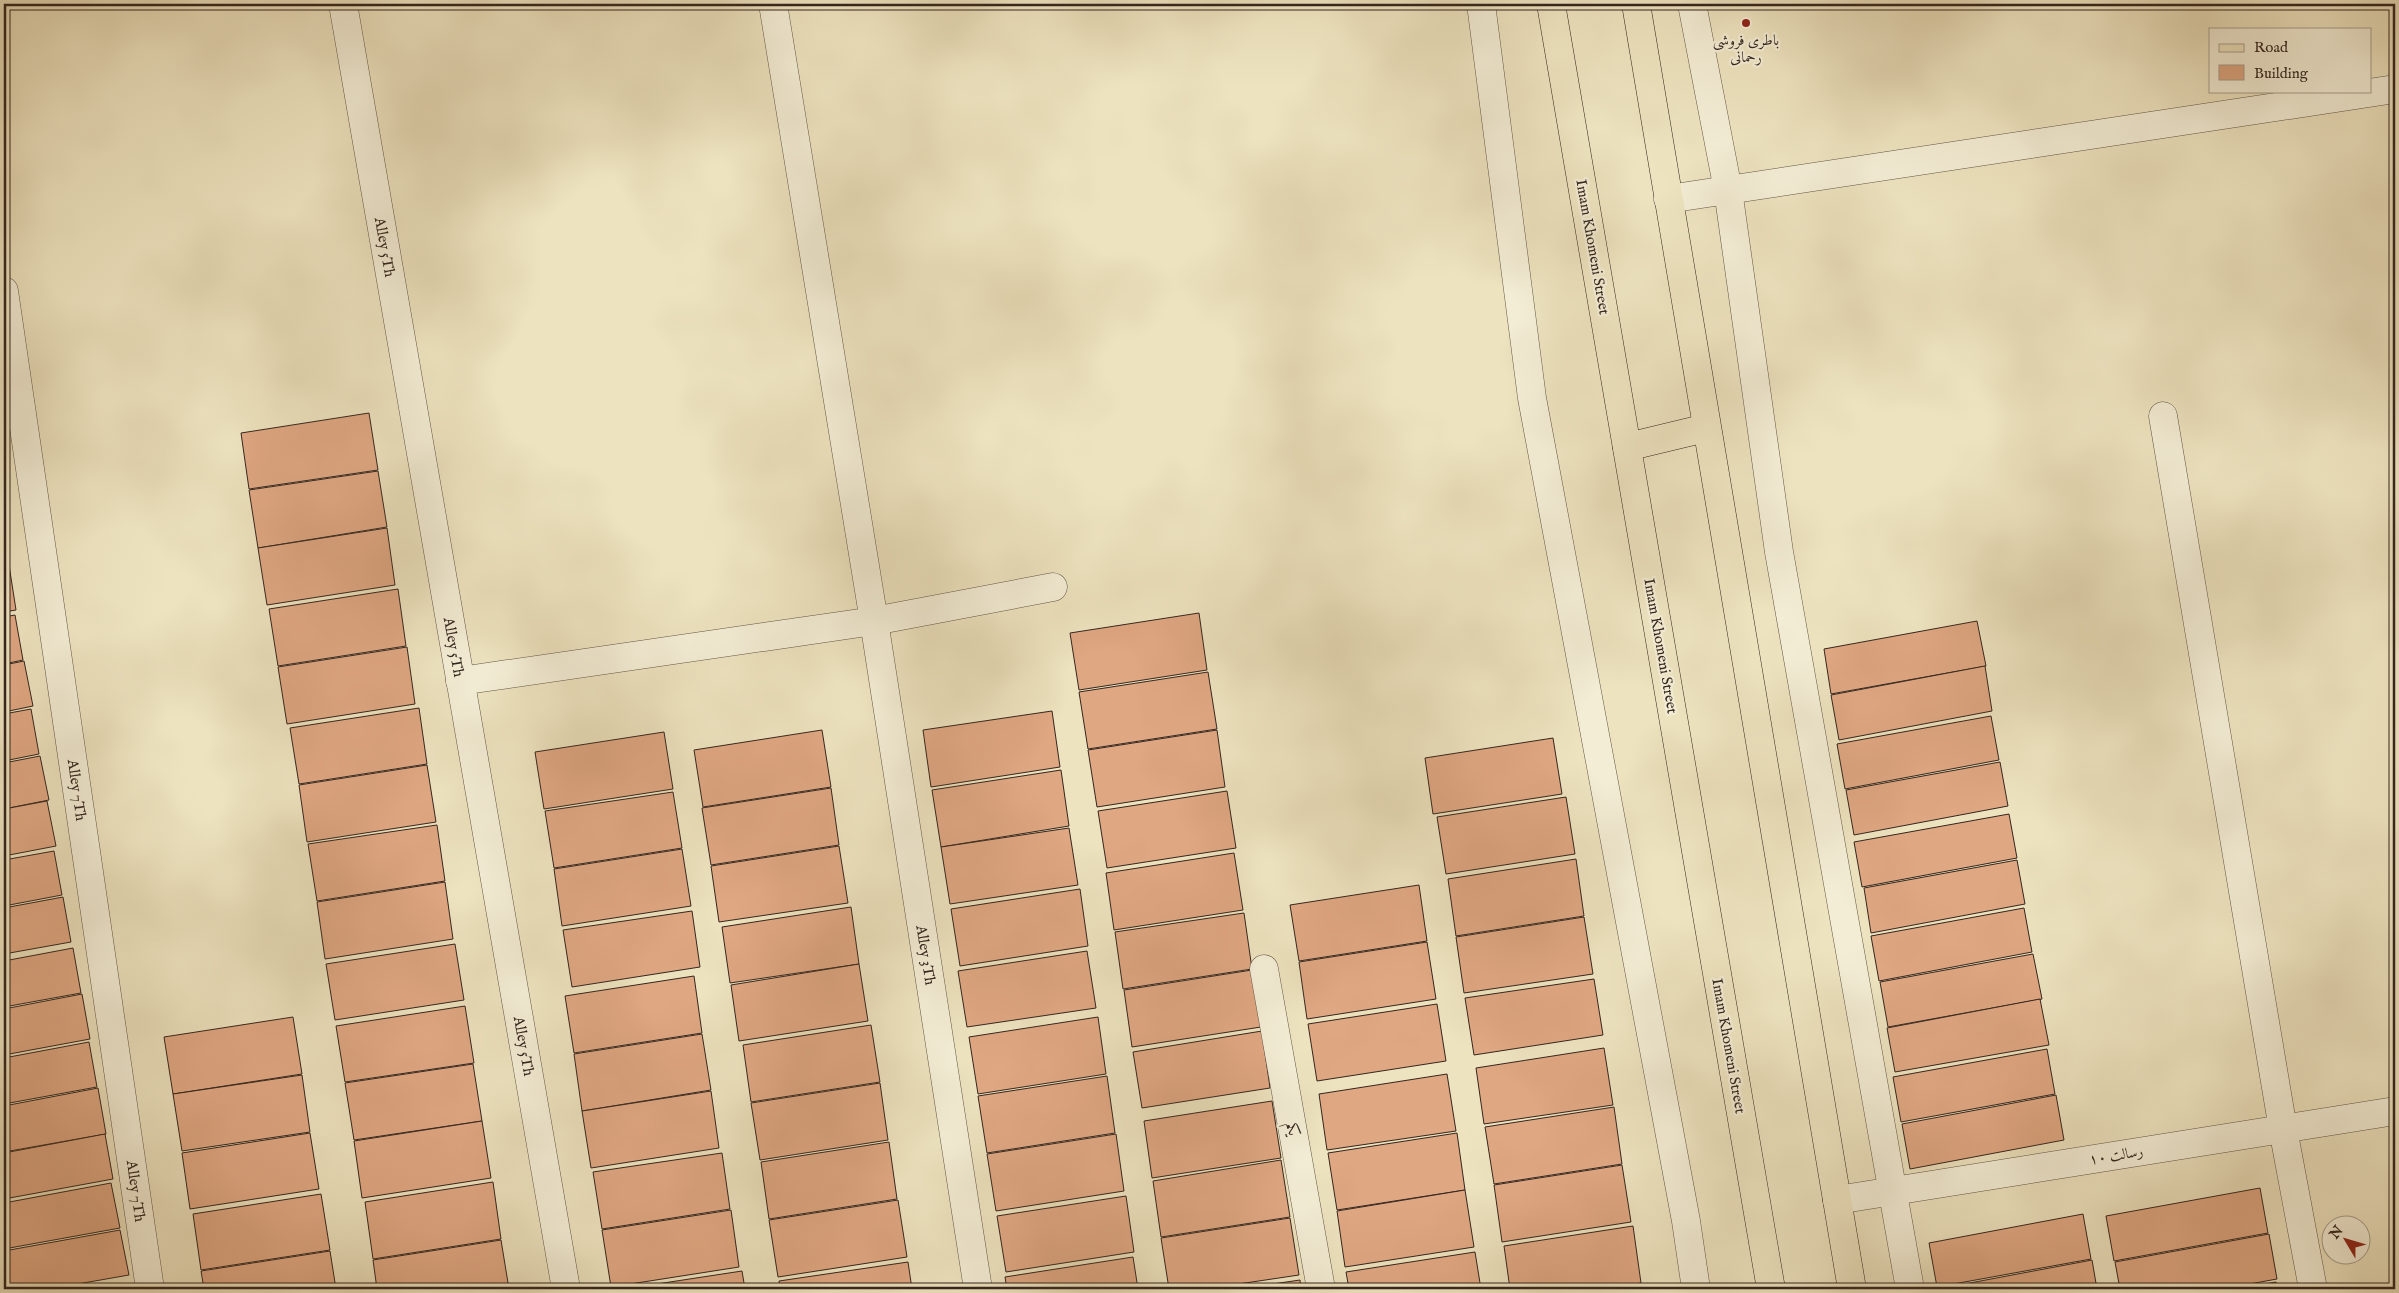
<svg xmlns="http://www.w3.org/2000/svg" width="2399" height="1293" viewBox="0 0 2399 1293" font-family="'IM FELL English',Amiri,serif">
<rect width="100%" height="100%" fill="#ede3bf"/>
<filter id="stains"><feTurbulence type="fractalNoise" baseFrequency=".004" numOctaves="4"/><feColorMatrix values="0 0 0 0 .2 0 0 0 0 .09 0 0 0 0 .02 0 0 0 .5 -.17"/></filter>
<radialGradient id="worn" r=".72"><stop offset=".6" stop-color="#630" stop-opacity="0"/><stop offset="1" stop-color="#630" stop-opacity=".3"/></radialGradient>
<g fill="#dfa782" stroke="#34261f">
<polygon points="369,413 378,470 249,489 241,433"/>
<polygon points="378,471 387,527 258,548 249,490"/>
<polygon points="387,528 395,585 267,605 258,548"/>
<polygon points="4,544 7,563 4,564"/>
<polygon points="9,565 16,610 4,612 4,566"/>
<polygon points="398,589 406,646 278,666 269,609"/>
<polygon points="1199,613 1207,670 1079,690 1070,633"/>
<polygon points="15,615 23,660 4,664 4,617"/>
<polygon points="1977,621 1986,666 1831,694 1824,649"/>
<polygon points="407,647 415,704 287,724 278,667"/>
<polygon points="24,661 33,706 4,712 4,665"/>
<polygon points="1985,666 1992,711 1839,740 1831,695"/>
<polygon points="1208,672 1217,729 1088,749 1079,692"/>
<polygon points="419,708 427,764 299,784 290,728"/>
<polygon points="31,709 39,754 4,761 4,714"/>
<polygon points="1052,711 1060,767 931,787 923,730"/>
<polygon points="1991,716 1999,760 1845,789 1837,744"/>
<polygon points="822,730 831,787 703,807 694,750"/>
<polygon points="1217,730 1225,787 1097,807 1088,750"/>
<polygon points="664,732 673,789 544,809 535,752"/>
<polygon points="1553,738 1562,794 1433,814 1425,758"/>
<polygon points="40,756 49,800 4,809 4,763"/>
<polygon points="2000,762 2008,806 1854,835 1846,790"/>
<polygon points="427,765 436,822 307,842 299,785"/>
<polygon points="1061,770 1069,826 941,847 932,790"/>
<polygon points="831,788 839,845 711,865 702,808"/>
<polygon points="1227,791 1236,848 1107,868 1098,811"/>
<polygon points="673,792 682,848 554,868 545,811"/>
<polygon points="1566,797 1575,854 1446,874 1437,817"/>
<polygon points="47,801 56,846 4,856 4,809"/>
<polygon points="2009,814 2017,858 1862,887 1854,842"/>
<polygon points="437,825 445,881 317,901 308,844"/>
<polygon points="1069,828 1078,885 950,904 941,847"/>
<polygon points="839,846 848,903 719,922 711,866"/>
<polygon points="682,849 691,906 562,926 554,869"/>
<polygon points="54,851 62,895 4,906 4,860"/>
<polygon points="1234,853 1243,910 1114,930 1106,873"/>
<polygon points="1576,859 1584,916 1456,936 1448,879"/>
<polygon points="2017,860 2025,904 1871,933 1864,888"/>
<polygon points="445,882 453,939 325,959 317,902"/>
<polygon points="1419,885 1427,941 1299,961 1290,905"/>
<polygon points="1080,889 1088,946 960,966 951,909"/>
<polygon points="63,897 71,942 4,954 4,908"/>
<polygon points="851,907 859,964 730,983 722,927"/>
<polygon points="2024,908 2032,952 1879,981 1871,936"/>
<polygon points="692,911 700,967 572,987 563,930"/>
<polygon points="1244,913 1252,969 1123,989 1115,932"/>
<polygon points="1584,917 1593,974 1464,993 1456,937"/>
<polygon points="1427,942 1436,999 1307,1019 1299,962"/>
<polygon points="455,944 464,1000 335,1020 326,964"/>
<polygon points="73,948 81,993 4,1007 4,961"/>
<polygon points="1087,951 1096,1008 967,1027 958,971"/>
<polygon points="2033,954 2042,999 1888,1027 1880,982"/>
<polygon points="859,964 868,1021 739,1041 731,985"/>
<polygon points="1252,970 1261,1027 1132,1047 1124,990"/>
<polygon points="694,976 702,1033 574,1053 565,996"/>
<polygon points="1594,979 1603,1035 1474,1055 1465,998"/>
<polygon points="82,994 90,1039 4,1055 4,1009"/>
<polygon points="2040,999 2049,1045 1895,1072 1887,1028"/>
<polygon points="1437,1004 1446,1061 1317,1081 1308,1024"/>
<polygon points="465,1006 474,1063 345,1082 336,1026"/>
<polygon points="293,1017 302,1074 173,1094 164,1037"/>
<polygon points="1098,1017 1106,1074 978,1094 969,1037"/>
<polygon points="871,1025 880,1082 751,1102 743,1045"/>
<polygon points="1262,1031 1270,1088 1142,1108 1133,1052"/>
<polygon points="702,1034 711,1090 582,1111 574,1054"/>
<polygon points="89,1042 97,1087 4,1104 4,1058"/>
<polygon points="1604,1048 1613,1105 1484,1124 1476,1068"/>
<polygon points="2047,1049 2055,1094 1901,1122 1893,1077"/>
<polygon points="473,1064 482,1121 354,1140 345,1083"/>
<polygon points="1447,1074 1456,1131 1327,1150 1319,1094"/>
<polygon points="302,1075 310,1132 182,1151 173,1094"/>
<polygon points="1107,1076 1115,1133 987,1153 978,1096"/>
<polygon points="880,1083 888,1140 760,1160 751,1103"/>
<polygon points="98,1088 106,1134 4,1152 4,1106"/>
<polygon points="711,1091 719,1148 591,1168 582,1111"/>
<polygon points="2056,1095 2064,1140 1910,1169 1902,1124"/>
<polygon points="1272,1101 1281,1158 1152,1178 1144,1121"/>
<polygon points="1614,1107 1622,1164 1494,1184 1485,1127"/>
<polygon points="482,1121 491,1178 362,1198 354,1141"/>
<polygon points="310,1133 319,1189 190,1209 182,1153"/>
<polygon points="1457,1133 1465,1190 1337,1210 1328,1153"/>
<polygon points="105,1134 113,1179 4,1199 4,1153"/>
<polygon points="1116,1134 1124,1191 996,1211 987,1154"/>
<polygon points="889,1142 897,1199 769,1219 761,1162"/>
<polygon points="722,1153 730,1209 602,1229 593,1172"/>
<polygon points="1281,1160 1290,1217 1161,1237 1153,1181"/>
<polygon points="1622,1165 1631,1222 1502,1242 1494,1185"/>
<polygon points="493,1182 501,1239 373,1259 365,1202"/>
<polygon points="111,1183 120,1228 4,1249 4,1203"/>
<polygon points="2260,1188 2268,1233 2114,1261 2106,1216"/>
<polygon points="1465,1190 1474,1247 1345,1267 1337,1211"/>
<polygon points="321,1194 330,1250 201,1270 193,1214"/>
<polygon points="1126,1196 1134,1252 1006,1272 997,1216"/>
<polygon points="898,1200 907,1257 778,1277 769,1220"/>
<polygon points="731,1210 739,1267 611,1287 602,1230"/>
<polygon points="2083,1214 2091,1259 1937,1287 1929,1243"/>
<polygon points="1290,1218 1299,1275 1205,1289 1169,1289 1161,1238"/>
<polygon points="1633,1226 1641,1283 1600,1289 1510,1289 1504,1246"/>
<polygon points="120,1230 129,1275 49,1289 4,1289 4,1251"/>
<polygon points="2269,1234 2277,1279 2222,1289 2120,1289 2115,1262"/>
<polygon points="501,1240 509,1289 377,1289 373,1260"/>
<polygon points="330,1251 336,1289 204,1289 201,1271"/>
<polygon points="1475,1252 1481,1289 1349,1289 1346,1272"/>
<polygon points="1133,1257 1138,1289 1007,1289 1005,1277"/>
<polygon points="2092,1260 2097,1289 1938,1289"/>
<polygon points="908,1262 912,1289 780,1289 779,1281"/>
<polygon points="742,1271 745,1289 624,1289"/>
<polygon points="1300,1280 1301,1289 1239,1289"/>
<polygon points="2276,1282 2278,1289 2235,1289"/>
</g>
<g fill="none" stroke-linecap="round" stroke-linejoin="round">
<g stroke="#625547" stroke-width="29">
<g id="minor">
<polyline points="343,4 566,1289"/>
<polyline points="773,4 874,621 978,1289"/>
<polyline points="1481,4 1532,398 1686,1221 1696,1289"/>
<polyline points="1692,4 1728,190 1779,552 1910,1289"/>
<polyline points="1668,199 2395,89"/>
<polyline points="4,291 150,1289"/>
<polyline points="2163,416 2283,1129 2313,1289"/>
<polyline points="460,681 874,621 1053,587"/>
<polyline points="1264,969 1321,1289"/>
<polyline points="1837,1200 2395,1111"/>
</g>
</g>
<g stroke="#34261f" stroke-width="29">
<g id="major">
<polyline points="1551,4 1771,1289"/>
<polyline points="1636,4 1852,1289"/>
<polyline points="1627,447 1706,428"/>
</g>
</g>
<use href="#minor" stroke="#f3edd5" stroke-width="28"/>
<use href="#major" stroke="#ede3bf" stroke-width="28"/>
</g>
<circle fill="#8f2418" stroke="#f3edd5" stroke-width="2" cx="1746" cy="23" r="5"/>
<g text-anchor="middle" stroke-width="4.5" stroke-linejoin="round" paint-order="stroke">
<g font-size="15" fill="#34261f" stroke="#f3edd5">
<text x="1746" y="45">باطری فروشی<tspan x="1746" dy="17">رحمانی</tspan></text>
</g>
<g font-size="15" fill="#34261f" stroke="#f3edd5">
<text transform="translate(385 247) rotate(80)" y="5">Alley 5Th</text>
<text transform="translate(1593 247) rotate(80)" y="5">Imam Khomeni Street</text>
<text transform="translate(1661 646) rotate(80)" y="5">Imam Khomeni Street</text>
<text transform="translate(454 647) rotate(80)" y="5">Alley 5Th</text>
<text transform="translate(77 790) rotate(82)" y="5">Alley 7Th</text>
<text transform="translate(926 955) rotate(81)" y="5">Alley 3Th</text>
<text transform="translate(524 1046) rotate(80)" y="5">Alley 5Th</text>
<text transform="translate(1729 1046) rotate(80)" y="5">Imam Khomeni Street</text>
<text transform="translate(1293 1129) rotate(80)" y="5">یکم</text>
<text transform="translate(2116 1155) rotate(-9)" y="5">رسالت ۱۰</text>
<text transform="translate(136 1191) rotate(82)" y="5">Alley 7Th</text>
</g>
</g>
<rect width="2399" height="1293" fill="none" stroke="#ede3bf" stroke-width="20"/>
<rect x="5" y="5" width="2389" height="1283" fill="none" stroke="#34261f" stroke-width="2.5"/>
<rect x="10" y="10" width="2379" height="1273" fill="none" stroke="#34261f"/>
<rect x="2209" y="28" width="162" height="65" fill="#f3edd5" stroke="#a79d8c"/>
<rect x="2219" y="44" width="25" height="8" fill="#ede3bf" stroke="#a79d8c"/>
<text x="2254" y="52" font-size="15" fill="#34261f">Road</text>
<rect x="2219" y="65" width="25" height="15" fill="#dfa782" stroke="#a79d8c"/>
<text x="2254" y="78" font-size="15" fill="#34261f">Building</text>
<g transform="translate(2346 1240) rotate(308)"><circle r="24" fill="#f3edd5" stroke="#a79d8c"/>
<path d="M0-4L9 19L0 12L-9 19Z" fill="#8f2418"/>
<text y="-8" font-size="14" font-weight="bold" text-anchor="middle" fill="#34261f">N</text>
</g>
<rect width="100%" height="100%" filter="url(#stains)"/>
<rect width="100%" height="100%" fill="url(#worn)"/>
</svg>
